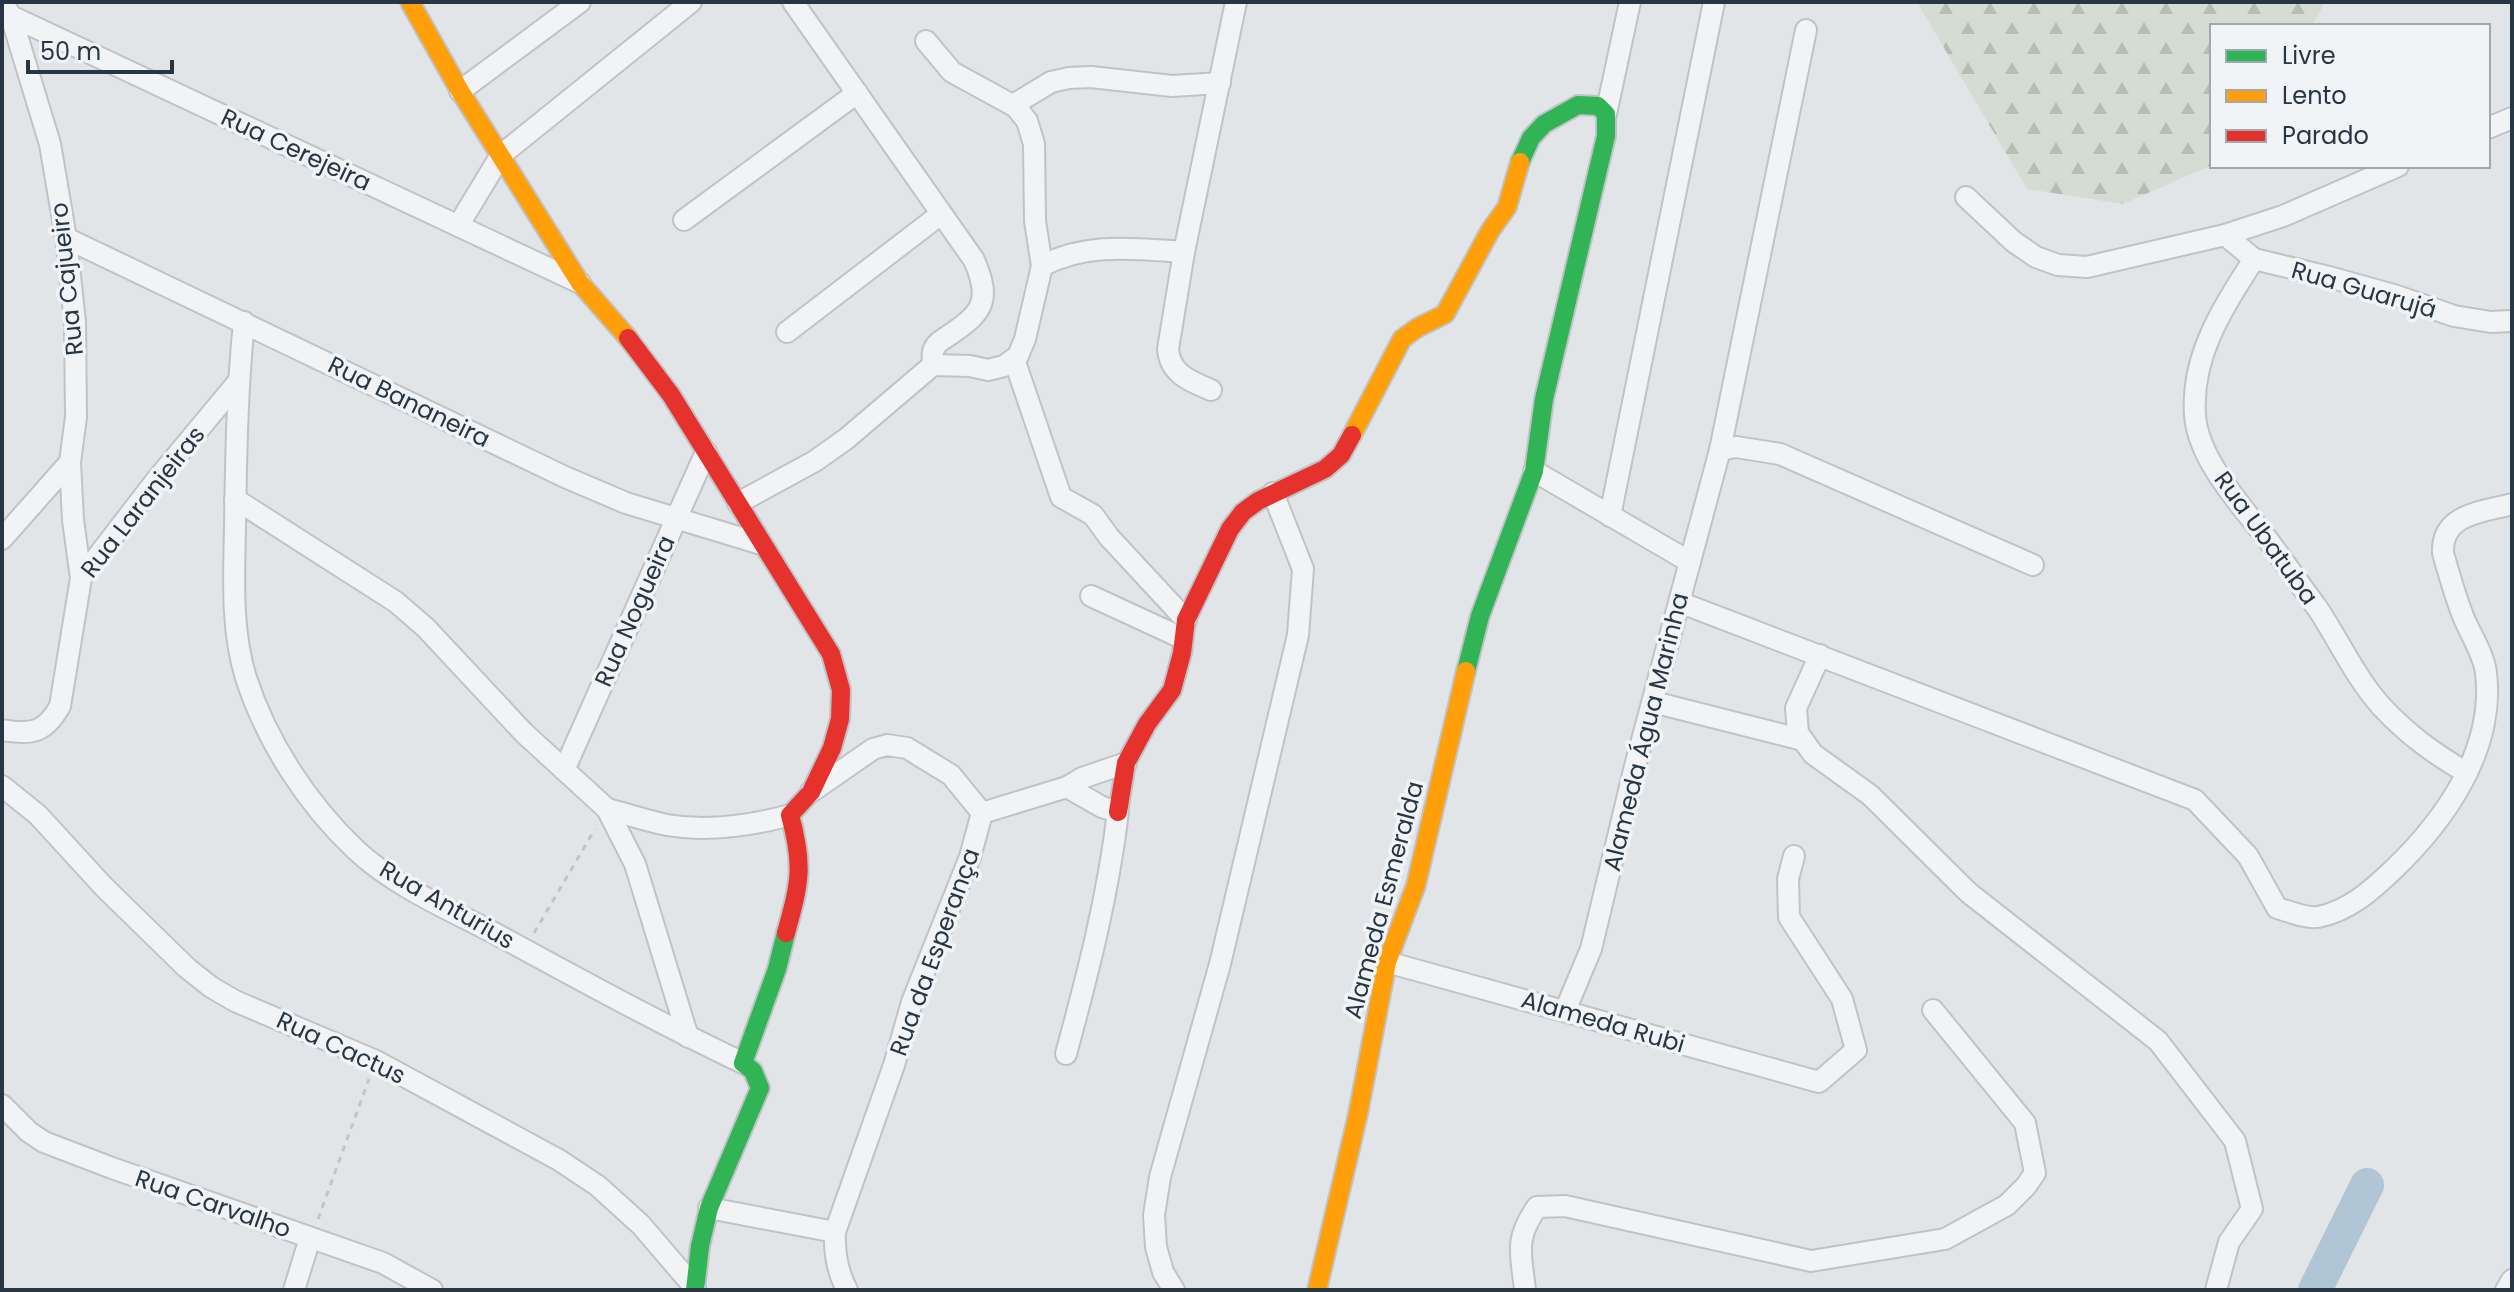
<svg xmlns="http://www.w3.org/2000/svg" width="2514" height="1292" viewBox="0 0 2514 1292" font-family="Poppins,sans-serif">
<defs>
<pattern id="forest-firs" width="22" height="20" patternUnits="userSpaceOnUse" patternTransform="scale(2)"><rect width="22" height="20" fill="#d4dcd3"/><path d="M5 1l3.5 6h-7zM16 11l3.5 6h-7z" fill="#b6bdb6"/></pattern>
</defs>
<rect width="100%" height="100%" fill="#e2e5e8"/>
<polygon fill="url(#forest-firs)" points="1917,2 2325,2 2312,26 2212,26 2212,165 2123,204 2027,189"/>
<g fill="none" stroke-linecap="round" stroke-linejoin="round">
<polyline stroke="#b0c6d4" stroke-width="34" points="2315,1290 2367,1185"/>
<g stroke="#c0c3c6" stroke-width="24">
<g id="street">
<polyline points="2,2 11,16 50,144 66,238 75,322 76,417 70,462 2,539"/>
<path d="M793,2L974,260C993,303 981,314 945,338C940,341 934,345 933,352C932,356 933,360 933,365"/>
<polyline points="11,16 580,283"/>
<polyline points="926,41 952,72 1016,107 1027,121 1034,144 1035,221 1042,266"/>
<polyline points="460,91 580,2"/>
<polyline points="1013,105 1051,82 1069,78 1091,77 1172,86 1220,83"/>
<polyline points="1606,114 1630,2"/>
<polyline points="2488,128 2512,118"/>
<polyline points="1966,197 2014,242 2036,257 2058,265 2087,267 2225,235 2283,216 2398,166"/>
<polyline points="684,220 857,93"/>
<polyline points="458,226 501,155 691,2"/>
<polyline points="2225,235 2254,259 2329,277 2397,296 2454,316 2491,322 2512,321"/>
<polyline points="66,238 565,477 626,503 761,544"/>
<path d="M2254,259C2223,308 2191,355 2195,415C2198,460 2242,506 2268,540C2285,563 2301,586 2318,609C2339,641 2356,678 2381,706C2408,735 2433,753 2467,773"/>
<path d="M244,322C237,390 236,459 235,527C234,577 231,630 246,678C267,742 307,804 356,850C394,886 450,910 496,934C577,978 659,1023 743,1063"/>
<polyline points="787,332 941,214"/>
<polyline points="1014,359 1061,497 1093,515 1109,537 1186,620"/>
<path d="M1211,390C1190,381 1170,374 1168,349L1184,252L1236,2"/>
<polyline points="1720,450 1736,447 1780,454 2033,565"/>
<polyline points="70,462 73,520 81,578"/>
<polyline points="1534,471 1690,562"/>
<polyline points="235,499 396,602 426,628 524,733 607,809 635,864 688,1037"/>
<path d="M738,503L815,461L846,439L933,365L970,366L988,370L1004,366L1018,356L1025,339L1042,266C1087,242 1135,249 1184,252"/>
<polyline points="1610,516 1714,2"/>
<polyline points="1091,596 1182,638"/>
<path d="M1679,602L2195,800L2248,856L2277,908C2288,911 2307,919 2318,917C2349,911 2372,890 2394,869C2446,819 2495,749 2486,673C2484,654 2470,634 2463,616C2455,596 2449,574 2443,553C2441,513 2484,512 2512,504"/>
<polyline points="1820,655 1796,708 1798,733 1813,754 1870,795 1969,893 2158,1041 2235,1141 2252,1209 2229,1242 2216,1290"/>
<polyline points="1653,702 1803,740"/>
<path d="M2,730C32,735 45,733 60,706L81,578L154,483L238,382"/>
<polyline points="564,770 706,452"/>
<polyline points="2,786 38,815 104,887 187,968 211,987 235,1001 376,1061 559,1160 598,1186 641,1225 695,1288"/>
<polyline points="1067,787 1082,778 1126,763"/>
<path d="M811,792L873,749L887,745L907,748L951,775L982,813L970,857L912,1002L894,1065L835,1232C834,1253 837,1271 847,1290"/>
<path d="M607,809C627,814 647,821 667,825C708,832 750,826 790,815"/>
<path d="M982,813L1067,787L1102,807L1118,812C1108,896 1088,973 1066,1054"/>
<polyline points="1387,962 1819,1082 1856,1050 1842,999 1789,917 1788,879 1794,856"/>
<polyline points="1565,1011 1591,949 1635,766 1720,450 1806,30"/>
<polyline points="2,1105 29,1132 44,1142 112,1168 383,1263 432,1290"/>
<polyline points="709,1208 835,1232"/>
<polyline points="294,1290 310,1238"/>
<polyline points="1174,1290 1163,1272 1156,1247 1154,1215 1160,1177 1220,964 1298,635 1303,569 1273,493"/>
<path d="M1525,1290C1521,1253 1514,1240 1537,1207L1565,1206L1811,1261L1945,1239L2007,1205L2026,1186L2035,1173L2025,1123L1933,1010"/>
<polyline points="2506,1290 2512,1280"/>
</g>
</g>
<g stroke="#c0c3c6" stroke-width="22">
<g id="fast">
<polyline points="1466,671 1480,616 1534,471 1544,399 1606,136 1606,114 1598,106 1578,105 1544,124 1531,138 1520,162"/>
<polyline points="695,1290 700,1246 709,1208 760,1088 753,1071 743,1063 777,969 786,933"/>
</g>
</g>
<g stroke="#c0c3c6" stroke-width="22">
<g id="slow">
<polyline points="410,2 460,91 580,283 628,338"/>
<polyline points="1352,435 1402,339 1417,328 1445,314 1490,231 1507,207 1520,162"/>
<polyline points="1317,1290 1358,1114 1387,962 1416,885 1466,671"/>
</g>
</g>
<g stroke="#c0c3c6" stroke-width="22">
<g id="jam">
<path d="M628,338L671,395L831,654L841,690L840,719L832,748L811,792L790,815C804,866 800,882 786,933"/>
<polyline points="1118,812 1126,763 1147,724 1172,690 1182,653 1186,620 1230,529 1243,512 1258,501 1325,469 1341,455 1352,435"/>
</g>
</g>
<g stroke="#c1c5c8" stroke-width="3" stroke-dasharray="6 6" stroke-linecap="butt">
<polyline points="534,933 595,829"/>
<polyline points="318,1219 369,1079"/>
</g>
<use href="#street" stroke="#f2f3f4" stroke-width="20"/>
<use href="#fast" stroke="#30b455" stroke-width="18"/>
<use href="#slow" stroke="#ff9f0a" stroke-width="18"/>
<use href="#jam" stroke="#e5322d" stroke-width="18"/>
</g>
<g text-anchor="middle" stroke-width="7" stroke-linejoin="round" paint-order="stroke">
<g font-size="24" fill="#283542" stroke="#f0f4f7">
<text transform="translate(296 150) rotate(25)" y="8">Rua Cerejeira</text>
<text transform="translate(67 279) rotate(-96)" y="8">Rua Cajueiro</text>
<text transform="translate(2364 290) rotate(16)" y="8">Rua Guarujá</text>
<text transform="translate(409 402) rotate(26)" y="8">Rua Bananeira</text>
<text transform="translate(143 502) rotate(-52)" y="8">Rua Laranjeiras</text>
<text transform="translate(2266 538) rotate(54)" y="8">Rua Ubatuba</text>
<text transform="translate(635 611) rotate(-66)" y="8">Rua Nogueira</text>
<text transform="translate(1646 732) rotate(-76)" y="8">Alameda Água Marinha</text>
<text transform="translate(1384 900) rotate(-75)" y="8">Alameda Esmeralda</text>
<text transform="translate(447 905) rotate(30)" y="8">Rua Anturius</text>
<text transform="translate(935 952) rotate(-70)" y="8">Rua da Esperança</text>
<text transform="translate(1603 1022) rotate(16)" y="8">Alameda Rubi</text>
<text transform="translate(341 1048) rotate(25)" y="8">Rua Cactus</text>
<text transform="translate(213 1204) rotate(19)" y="8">Rua Carvalho</text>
</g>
</g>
<rect width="2514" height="1292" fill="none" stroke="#283542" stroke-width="8"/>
<rect x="2210" y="24" width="280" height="144" fill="#f0f4f7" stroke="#a0a8af" stroke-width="2"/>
<rect x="2226" y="50" width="40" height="12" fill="#30b455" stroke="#a0a8af" stroke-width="2"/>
<text x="2282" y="64" font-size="24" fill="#283542">Livre</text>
<rect x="2226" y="90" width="40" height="12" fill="#ff9f0a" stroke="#a0a8af" stroke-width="2"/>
<text x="2282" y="104" font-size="24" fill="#283542">Lento</text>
<rect x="2226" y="130" width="40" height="12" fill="#e5322d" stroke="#a0a8af" stroke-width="2"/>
<text x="2282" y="144" font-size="24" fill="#283542">Parado</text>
<path d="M28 60v12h144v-12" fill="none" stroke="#283542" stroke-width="4"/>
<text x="40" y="60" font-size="24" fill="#283542" stroke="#f0f4f7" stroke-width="6" paint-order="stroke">50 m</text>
</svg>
